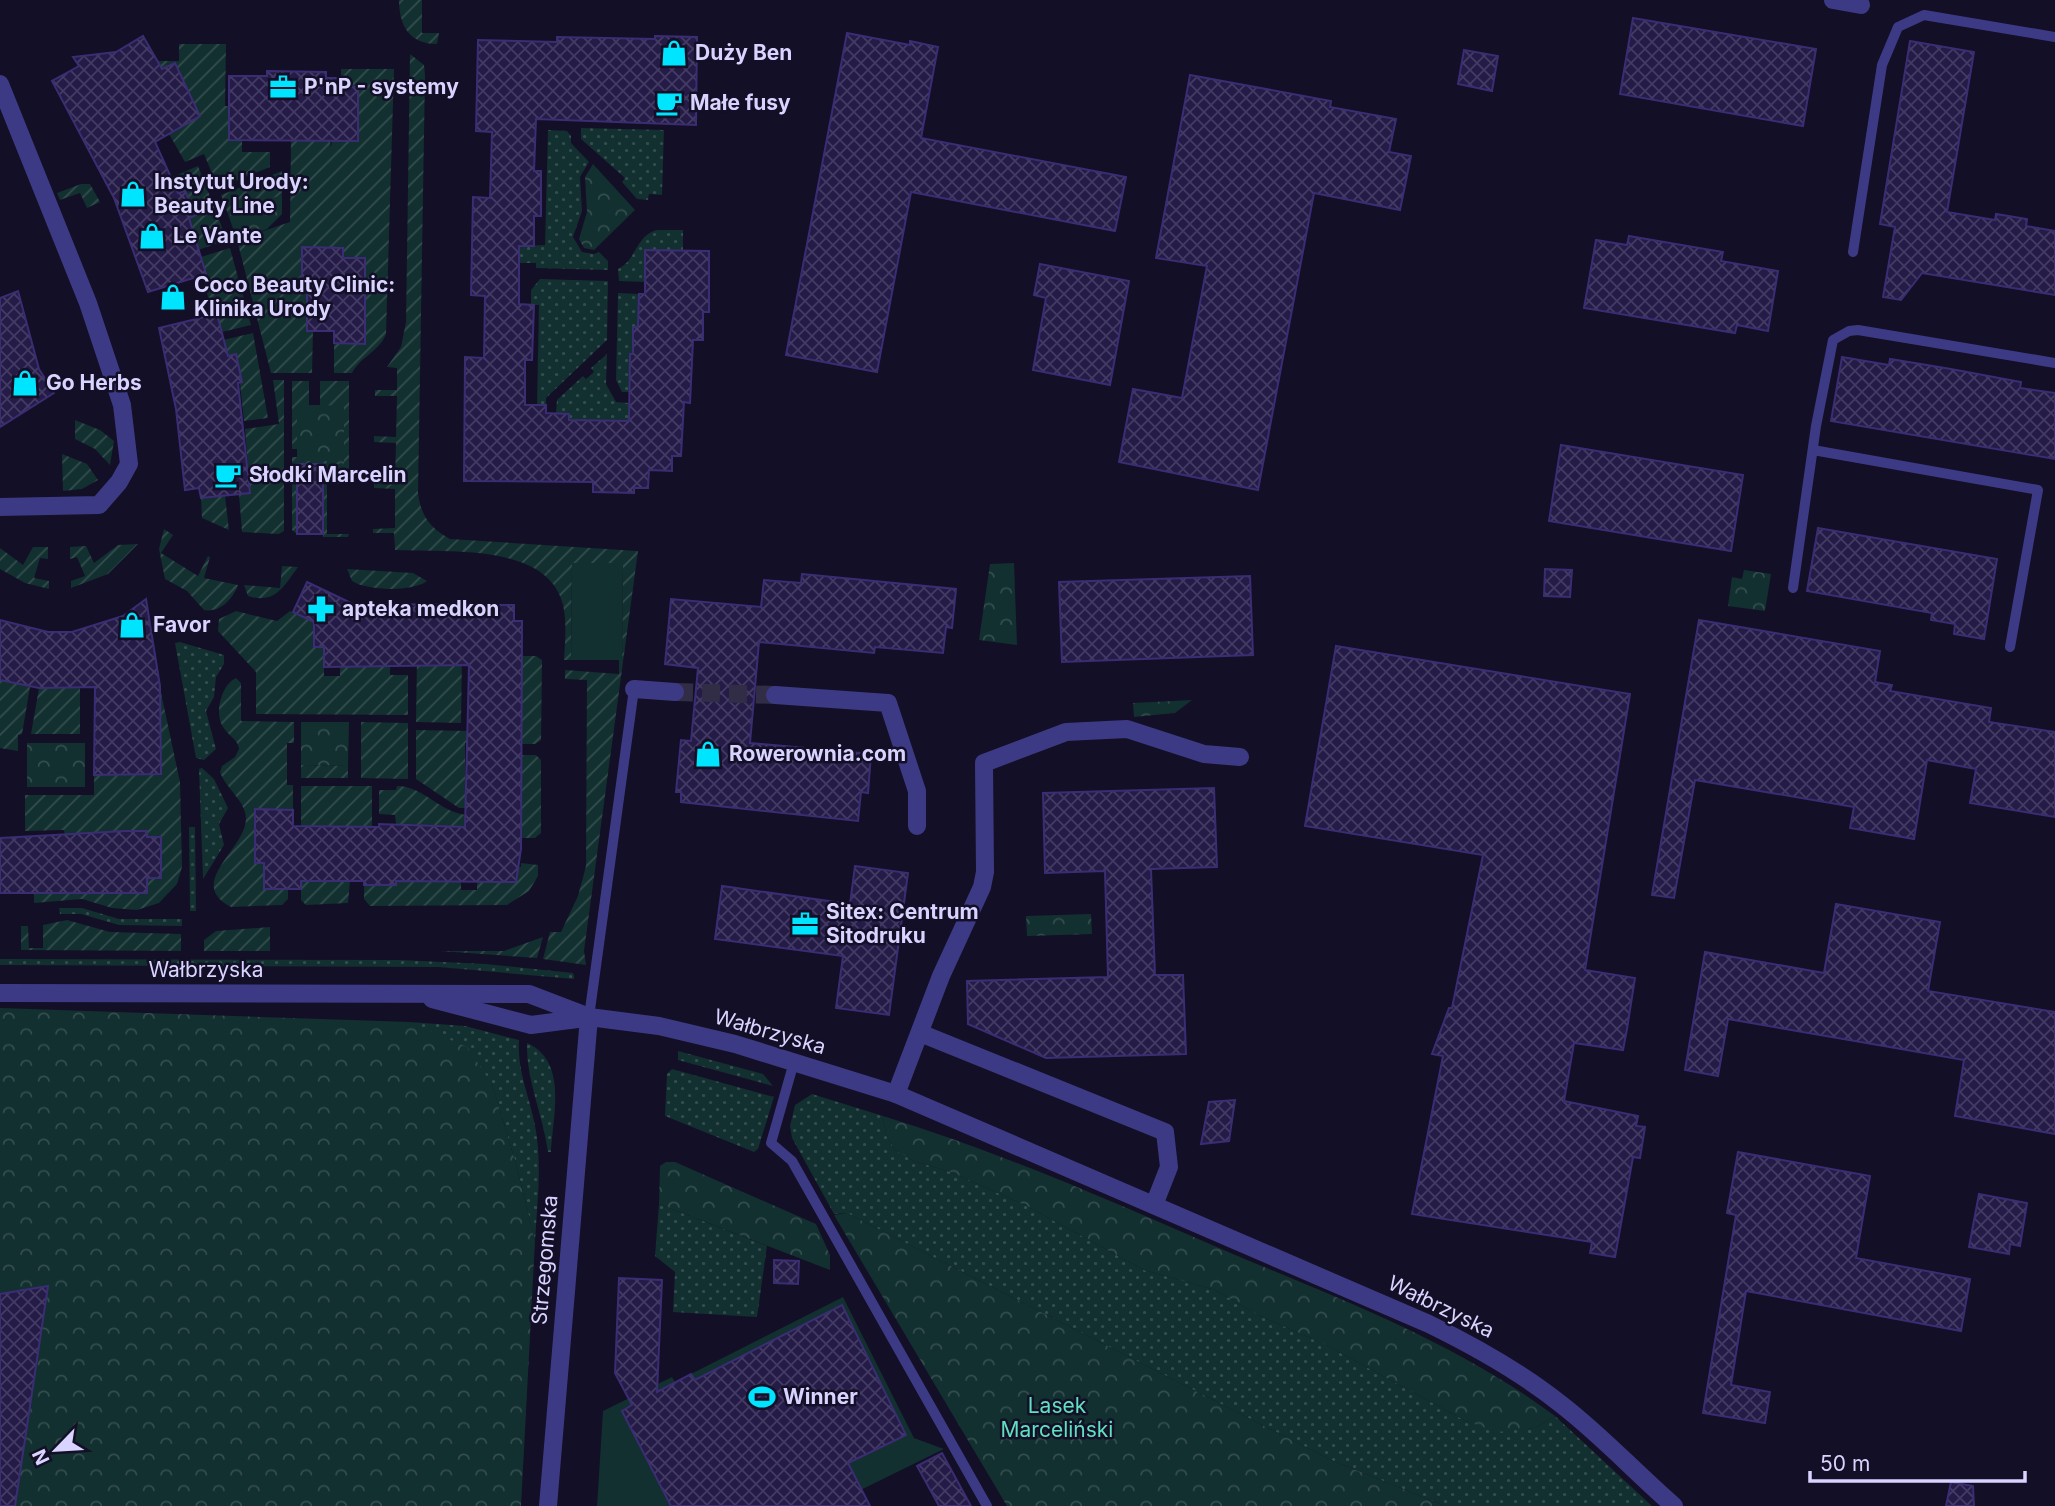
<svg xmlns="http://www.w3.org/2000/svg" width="2055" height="1506" viewBox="0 0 2055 1506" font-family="Inter,sans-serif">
<defs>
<pattern id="grass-dots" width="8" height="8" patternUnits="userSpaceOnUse" patternTransform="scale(1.75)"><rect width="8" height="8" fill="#12302f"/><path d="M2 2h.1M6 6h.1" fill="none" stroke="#344d4e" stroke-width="1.8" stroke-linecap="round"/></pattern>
<pattern id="forest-crowns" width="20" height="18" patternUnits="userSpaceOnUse" patternTransform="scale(1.75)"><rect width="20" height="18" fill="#12302f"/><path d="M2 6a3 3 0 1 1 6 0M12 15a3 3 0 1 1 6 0" fill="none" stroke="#344d4e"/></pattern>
<pattern id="garden-furrows" width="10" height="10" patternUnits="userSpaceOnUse" patternTransform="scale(1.75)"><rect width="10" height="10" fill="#12302f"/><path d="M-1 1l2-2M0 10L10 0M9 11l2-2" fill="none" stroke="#344d4e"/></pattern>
<pattern id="building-cross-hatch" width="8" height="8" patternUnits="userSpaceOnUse" patternTransform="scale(1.75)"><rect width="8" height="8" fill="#241b47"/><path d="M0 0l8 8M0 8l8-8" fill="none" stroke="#433b63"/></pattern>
</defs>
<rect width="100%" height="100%" fill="#130f26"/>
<g fill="url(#grass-dots)">
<polygon points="581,128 664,130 662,195 649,194 648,200 637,199 622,182 625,178 581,139"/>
<polygon points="548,130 567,131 571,136 571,143 589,162 580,177 582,211 573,237 582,252 594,254 599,252 608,261 608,270 536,268 536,263 519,263 520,246 545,245"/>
<path d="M657,230H683V251L645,282L619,281L618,269C637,260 635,236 657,230Z"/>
<polygon points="540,279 608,281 607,340 546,398 546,405 537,405 539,305 531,305 531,290"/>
<polygon points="618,293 639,294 638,327 633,327 633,354 630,354 629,392 622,392 616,380"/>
<polygon points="607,354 606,384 616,402 629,403 629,421 569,420 569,414 556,413 557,400 583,376 586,379 594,372 591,368"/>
<polygon points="180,642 224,655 224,664 216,677 214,697 206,711 216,749 204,760 196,758 175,643"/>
<polygon points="202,768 214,779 228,808 219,824 224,845 203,879 199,769"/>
<polygon points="189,827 195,827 196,911 190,911"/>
<polygon points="59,908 82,908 119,919 182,919 182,926 119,925 81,914 60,914"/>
<polygon points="0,959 400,960 486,964 573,973 574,976 574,979 439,967 0,965"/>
<path d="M410,1022L465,1026L519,1040C517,1073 531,1099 536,1131C542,1168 537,1205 535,1241L516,1164L492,1084Z"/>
<path d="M527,1043C568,1061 553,1116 551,1152H548C543,1115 526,1080 527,1043Z"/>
<polygon points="678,1051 763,1074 773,1086 678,1060"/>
<polygon points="672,1069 774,1097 758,1149 754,1152 665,1116 667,1074"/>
<polygon points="812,1094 883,1116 886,1135 895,1150 914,1161 951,1172 1025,1205 1144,1270 1215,1290 1258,1315 1324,1344 1466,1421 1497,1431 1535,1428 1555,1416 1652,1506 1445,1506 1331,1460 847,1213 834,1214 792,1138 790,1126 795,1105"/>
<polygon points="659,1204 767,1246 757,1317 673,1312 675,1272 655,1256"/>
</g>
<g fill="url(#forest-crowns)">
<polygon points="593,164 635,210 594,250 584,248 579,239 587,212 585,177"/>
<polygon points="282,195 282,214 267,229 237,240 228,214"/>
<polygon points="297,405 344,405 344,480 326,480 297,461"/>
<polygon points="1014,563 1017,645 979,640 990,564"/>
<polygon points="1744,570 1771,574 1765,611 1728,606 1732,577 1742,579"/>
<polygon points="1192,700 1175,713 1134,717 1133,703"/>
<polygon points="301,722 349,722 348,766 301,765"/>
<rect x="27" y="743" width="58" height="44"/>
<polygon points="1091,914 1092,934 1027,936 1026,916"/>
<polygon points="0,1008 410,1022 467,1047 492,1084 516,1164 535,1241 521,1506 0,1506"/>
<path d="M883,1116C1004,1153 1117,1204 1233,1254C1345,1301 1457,1343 1555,1416L1535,1428L1497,1432L1466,1421L1324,1344L1258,1315L1215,1290L1144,1270L1025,1205L951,1172L914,1161L895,1150L886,1135Z"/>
<polygon points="666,1162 675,1162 816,1224 830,1255 830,1270 659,1204 660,1166"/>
<polygon points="847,1213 1331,1460 1445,1506 1007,1506 834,1215"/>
</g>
<g fill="url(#garden-furrows)">
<path d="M399,0H422V33H439L437,44C409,44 399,25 399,0Z"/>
<polygon points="179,44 226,44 225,106 229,106 229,140 242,140 242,152 270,152 270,167 218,188 204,154 185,162 169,134 175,63 162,69 157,61 179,61"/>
<path d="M410,54L424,65L425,75L418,493C421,516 430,528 450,539L638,551L584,951L586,965L543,959L550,932H561L578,896L586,866L587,680L565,679V670L619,674V660H622L623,563H572L571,660H564C565,642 567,622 563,605C548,542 446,553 395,550L394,533H373V529L395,528V489L374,488V483H395L396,443L374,442V436L396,437L397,396H375V390H397V368L387,367L401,347L406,322Z"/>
<path d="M341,69H394L386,334C379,352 361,356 352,373H334V343L364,344L365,258H343V248H303L302,277H307V330L313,331L312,373H271L237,240L290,222L291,141H306L307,135H315V141H330L331,148L332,141H357L358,87H341Z"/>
<polygon points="198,166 227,240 198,250 183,221 196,215 174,197 187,192 177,194 170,178"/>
<polygon points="282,171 282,195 228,214 221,195"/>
<polygon points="81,184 90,184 100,202 87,208 80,193 60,200 57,193"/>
<polygon points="230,248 251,325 222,332 217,315 213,315 202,275 201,257"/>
<polygon points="253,333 268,418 244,421 237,356 227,356 223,340"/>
<polygon points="273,380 284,380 284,531 279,534 242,532 239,494 250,493 245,429 279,424"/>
<polygon points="292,381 309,381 309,405 297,405 297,449 292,449"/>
<polygon points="320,381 349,381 349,484 327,484 327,534 349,534 348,537 323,537 322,464 297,465 297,534 292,530 292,457 297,457 297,461 327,461 327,480 344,480 344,406 320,405"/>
<polygon points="75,420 100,430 114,441 110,465 95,449 75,439"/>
<polygon points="62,454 87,464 98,480 82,489 63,491"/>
<polygon points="225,496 229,530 202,518 201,498"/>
<path d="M164,529L173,535L161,553L198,576L208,556L210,557L204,578L238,585C233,599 220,613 204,610L187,591L165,579L159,549Z"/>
<polygon points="138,544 108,574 71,588 71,581 85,576 77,557 70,559 70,547 86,546 94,563 118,545"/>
<polygon points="33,547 48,547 48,559 40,558 34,578 49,581 49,589 25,583 0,569 0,548 23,565"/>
<path d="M282,566L298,567C284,586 275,605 248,596L244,585L280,588Z"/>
<path d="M347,569L413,573L427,581C413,592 367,591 352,581Z"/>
<polygon points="236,611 277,621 290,611 314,622 314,646 324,647 324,676 340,676 340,667 390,667 390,675 408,675 408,715 256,714 256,672 218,631 219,619"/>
<polygon points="462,656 461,723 416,722 417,657"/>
<polygon points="522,656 536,656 542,660 541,740 535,744 522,744"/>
<path d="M236,678L241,683V721L294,722V743H287V785H293V810H255V863H264V888L288,889V899L282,905L231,907C185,883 245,850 246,819C246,801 226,789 220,772L222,766L235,757L239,749C237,738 229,737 223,727C214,714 221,685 236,678Z"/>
<polygon points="0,680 30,687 22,734 18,735 18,751 0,748"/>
<polygon points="39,688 80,688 80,734 31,734"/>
<polygon points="160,688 180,782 182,867 177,884 159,903 137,910 112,908 82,899 34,903 34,894 146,893 147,878 161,877 161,838 147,837 146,831 79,833 65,837 64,830 25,831 25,795 94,795 94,775 160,774"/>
<polygon points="361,722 408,723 408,779 361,778"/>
<polygon points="416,730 469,731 469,742 465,743 465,800 480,800 480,808 459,808 416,779"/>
<polygon points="522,755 536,755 541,760 541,833 535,838 521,838"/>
<polygon points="301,765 348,766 348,778 301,778"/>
<polygon points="301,786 372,786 372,827 301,826"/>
<path d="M397,786C425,786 441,815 470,815V827L396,824L395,815L379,814V790H396Z"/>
<polygon points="521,863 538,865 538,876 529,891 507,905 370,906 364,899 364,885 395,885 396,881 461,882 461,890 477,890 477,882 516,882 516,867 521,867"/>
<polygon points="301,881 350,881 348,903 306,905 301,900"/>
<polygon points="67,920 110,932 181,934 181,951 21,950 21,926 28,926 29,948 43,948 43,925"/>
<polygon points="270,927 270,951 204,951 204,940 216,931"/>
<polygon points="543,937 537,958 440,951 504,951"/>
</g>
<g fill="#12302f">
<polygon points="572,563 623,563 622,660 571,660"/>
<polygon points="843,1297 914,1438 944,1449 828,1506 597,1506 603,1411 672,1377 675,1382"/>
</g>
<g fill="url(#building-cross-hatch)" stroke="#3b2d73" stroke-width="2">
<polygon points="1633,18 1816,49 1803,126 1620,94"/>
<polygon points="847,33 910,45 910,41 938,47 921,138 1126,177 1115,231 911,192 877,372 786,355"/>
<polygon points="143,36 162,69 175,63 200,116 155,142 178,193 185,191 196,215 189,218 206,274 148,292 114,198 52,81 79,66 73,57 116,52"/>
<polygon points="655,36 697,37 696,125 536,119 534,171 541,171 541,216 534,216 534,246 519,246 519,304 534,305 532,360 525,360 525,405 546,405 546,413 569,414 569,420 629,421 630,354 633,354 633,327 638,327 639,294 645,294 645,250 709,251 709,312 703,312 703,340 693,340 690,403 684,402 681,456 672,456 672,471 649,470 648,488 634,488 634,493 593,492 593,482 464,481 465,357 484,358 485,296 471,295 473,197 490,198 492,132 476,131 478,40 557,42 557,37 655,39"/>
<polygon points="1910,41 1974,52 1947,212 1995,220 1996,214 2027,219 2026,226 2055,231 2055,295 1922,273 1901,300 1883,297 1895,227 1880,224"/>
<polygon points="1464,50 1498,56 1492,91 1458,84"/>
<polygon points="267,71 326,72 326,78 340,78 341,87 358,87 358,141 229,140 229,76 267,76"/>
<polygon points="1190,75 1331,101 1330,107 1396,119 1389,152 1411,156 1400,210 1314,193 1258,490 1119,462 1133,389 1182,398 1207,266 1156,258"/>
<polygon points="1629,236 1723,252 1721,261 1778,271 1768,331 1737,325 1735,333 1584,308 1596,240 1627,245"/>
<polygon points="302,247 343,248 343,258 365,258 365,344 334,343 334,331 307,331 307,277 302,277"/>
<polygon points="1040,264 1129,281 1110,385 1033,370 1046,298 1034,295"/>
<polygon points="18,291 39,369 54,393 0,427 0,298"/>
<polygon points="217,314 228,356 236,354 242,382 238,383 250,493 201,498 199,488 185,490 176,409 159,328"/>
<polygon points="1842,357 1889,365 1890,359 1951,369 2021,382 2020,388 2055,393 2055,459 1831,421"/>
<polygon points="1561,445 1743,475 1731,551 1549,521"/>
<rect x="297" y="464" width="26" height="70"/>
<polygon points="1818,528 1997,559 1984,639 1954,634 1955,624 1931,620 1932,613 1807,591"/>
<polygon points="1545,569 1572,570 1570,597 1544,596"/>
<polygon points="802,574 956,589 952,628 946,627 943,653 875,647 874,653 759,642 750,743 871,754 868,793 861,792 858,821 681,802 681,792 676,792 681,740 691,741 698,668 665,664 671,599 761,607 764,580 801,583"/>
<polygon points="1250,576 1253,655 1062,662 1059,582"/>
<polygon points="307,582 353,604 514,605 514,621 522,621 521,849 516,882 396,881 396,885 364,885 364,881 301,881 301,889 264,889 264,863 255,863 255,809 293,810 293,826 379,827 379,824 465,827 469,665 324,667 324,647 314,647 314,622 293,612"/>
<polygon points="146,599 160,686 161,774 94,775 95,687 39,688 0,680 0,620 48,632 72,632 123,616"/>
<polygon points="1699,620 1880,651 1875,682 1892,685 1890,691 1991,708 1989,722 2055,732 2055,817 1970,803 1976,769 1927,760 1914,839 1850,828 1854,807 1695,780 1674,898 1652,895"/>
<polygon points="1336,646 1630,694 1585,970 1635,978 1627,1029 1623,1050 1574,1043 1564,1101 1638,1116 1636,1126 1645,1127 1640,1158 1633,1157 1615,1257 1590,1253 1592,1242 1412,1214 1443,1056 1432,1054 1449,1008 1452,1008 1483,855 1305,826"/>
<polygon points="1214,788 1217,867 1151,869 1155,975 1183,975 1186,1054 1046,1058 968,1024 967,981 1108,977 1105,871 1045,873 1043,793"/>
<polygon points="125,831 147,831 147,837 161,837 161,878 147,878 147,893 0,893 0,838"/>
<polygon points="855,866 908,873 889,1015 836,1008 843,956 715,939 722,886 850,904"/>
<polygon points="1836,904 1940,922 1928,991 2055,1012 2055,1134 1955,1116 1964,1060 1878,1045 1728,1019 1718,1076 1685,1070 1705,952 1824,973"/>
<polygon points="1235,1100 1229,1141 1201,1144 1209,1102"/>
<polygon points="1738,1152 1870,1176 1856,1258 1970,1279 1961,1331 1746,1291 1731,1385 1770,1392 1765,1423 1703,1413 1736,1215 1727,1213"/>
<polygon points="1979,1194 2027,1203 2020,1246 2010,1244 2009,1254 1969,1247"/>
<polygon points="774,1260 799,1261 798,1284 774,1283"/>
<polygon points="619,1278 662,1280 657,1392 691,1374 695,1380 842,1305 906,1435 848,1463 870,1506 671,1506 622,1411 632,1405 615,1373"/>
<polygon points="48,1286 15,1506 0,1506 0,1294"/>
<polygon points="942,1453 971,1506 939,1506 917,1466"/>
<polygon points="1951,1482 1973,1486 1974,1506 1946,1506"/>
</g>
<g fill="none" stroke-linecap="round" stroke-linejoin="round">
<polyline stroke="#312d47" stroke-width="18" stroke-dasharray="18 9" stroke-linecap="butt" points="675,692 775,695"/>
<g stroke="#3d3a85" stroke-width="10">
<polyline points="1853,252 1882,65 1898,27 1924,15 2055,37"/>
<polyline points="1813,450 2038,490 2010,647"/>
<polyline points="1793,588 1816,426 1833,340 1849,331 1858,330 2055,363"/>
<polyline points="589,1017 634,689"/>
<polyline points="794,1062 771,1143 792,1161 987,1506"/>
</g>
<g stroke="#3d3a85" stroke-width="18">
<polyline points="1833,0 1861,5"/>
<polyline points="0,84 88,303 122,405 129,464 119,482 99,505 0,507"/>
<polyline points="634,689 675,692"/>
<polyline points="775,695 888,703 917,791 917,826"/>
<path d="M0,993L529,994L589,1017L659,1026L735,1044L896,1094L1429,1324C1476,1347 1521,1372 1562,1405C1602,1436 1636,1473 1674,1506"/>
<polyline points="432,999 531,1025 585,1018"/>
<polyline points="920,1033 1165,1132 1169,1167 1154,1205"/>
<polyline points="896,1094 941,976 982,887 985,872 984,763 1066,732 1127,729 1204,754 1240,757"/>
<polyline points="548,1506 589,1017"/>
</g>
</g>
<defs>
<g id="shop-bare" transform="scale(2.1)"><path d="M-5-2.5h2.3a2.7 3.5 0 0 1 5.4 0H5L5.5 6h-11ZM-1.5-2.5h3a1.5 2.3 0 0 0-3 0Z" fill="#00e5ff" stroke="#130f26" stroke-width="2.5" paint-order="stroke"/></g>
<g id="office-bare" transform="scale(2.1)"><path d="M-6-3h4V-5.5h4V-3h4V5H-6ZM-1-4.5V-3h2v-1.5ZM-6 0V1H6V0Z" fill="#00e5ff" stroke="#130f26" stroke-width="2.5" paint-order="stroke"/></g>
<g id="cafe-bare" transform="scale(2.1)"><path d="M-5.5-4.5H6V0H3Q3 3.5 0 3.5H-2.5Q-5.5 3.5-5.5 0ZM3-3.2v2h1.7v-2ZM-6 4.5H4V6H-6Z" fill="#00e5ff" stroke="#130f26" stroke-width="2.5" paint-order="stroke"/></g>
<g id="pharmacy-bare" transform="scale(2.1)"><path d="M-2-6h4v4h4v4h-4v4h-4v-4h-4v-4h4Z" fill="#00e5ff" stroke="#130f26" stroke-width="2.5" paint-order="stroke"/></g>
<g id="stadium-bare" transform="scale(2.1)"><path d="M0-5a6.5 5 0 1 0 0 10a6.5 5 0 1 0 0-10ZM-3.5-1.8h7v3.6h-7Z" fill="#00e5ff" stroke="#130f26" stroke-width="2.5" paint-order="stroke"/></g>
</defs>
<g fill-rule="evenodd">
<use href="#shop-bare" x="674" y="53"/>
<use href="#office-bare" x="283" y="87"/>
<use href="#cafe-bare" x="669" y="103"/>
<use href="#shop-bare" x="133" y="194"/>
<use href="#shop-bare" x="152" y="236"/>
<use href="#shop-bare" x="173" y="297"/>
<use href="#shop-bare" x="25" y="383"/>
<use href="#cafe-bare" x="228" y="475"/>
<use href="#pharmacy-bare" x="321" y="609"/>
<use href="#shop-bare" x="132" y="625"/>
<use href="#shop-bare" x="708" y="754"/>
<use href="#office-bare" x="805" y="924"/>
<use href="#stadium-bare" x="762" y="1397"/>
</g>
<g text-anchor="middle" stroke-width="5" stroke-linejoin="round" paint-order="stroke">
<g font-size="21" font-weight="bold" fill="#d9d4ff" stroke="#130f26" text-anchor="start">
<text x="695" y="60">Duży Ben</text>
<text x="304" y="94">P'nP - systemy</text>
<text x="690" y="110">Małe fusy</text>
<text x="154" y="189">Instytut Urody:<tspan x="154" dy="24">Beauty Line</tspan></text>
<text x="173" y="243">Le Vante</text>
<text x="194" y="292">Coco Beauty Clinic:<tspan x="194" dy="24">Klinika Urody</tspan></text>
<text x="46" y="390">Go Herbs</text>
<text x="249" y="482">Słodki Marcelin</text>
<text x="342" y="616">apteka medkon</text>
<text x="153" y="632">Favor</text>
<text x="729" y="761">Rowerownia.com</text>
<text x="826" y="919">Sitex: Centrum<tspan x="826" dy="24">Sitodruku</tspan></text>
<text x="783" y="1404">Winner</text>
</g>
<g font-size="21" fill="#d9d4ff" stroke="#130f26">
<text x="206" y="977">Wałbrzyska</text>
<text transform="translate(770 1032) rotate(16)" y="7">Wałbrzyska</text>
<text transform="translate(545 1260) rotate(-85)" y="7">Strzegomska</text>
<text transform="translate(1441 1307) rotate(26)" y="7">Wałbrzyska</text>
</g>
<g font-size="21" fill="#5fe0c0" stroke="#130f26">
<text x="1057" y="1413">Lasek<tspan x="1057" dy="24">Marceliński</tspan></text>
</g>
</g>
<g transform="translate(56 1450) rotate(245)" stroke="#130f26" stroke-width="5" paint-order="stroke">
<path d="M0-5L12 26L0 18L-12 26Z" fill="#d9d4ff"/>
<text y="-10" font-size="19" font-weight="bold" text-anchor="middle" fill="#d9d4ff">N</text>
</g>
<path d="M1810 1471v10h215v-10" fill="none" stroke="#d9d4ff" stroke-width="3.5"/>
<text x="1820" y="1471" font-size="21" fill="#d9d4ff" stroke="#130f26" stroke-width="5" paint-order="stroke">50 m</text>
</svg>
